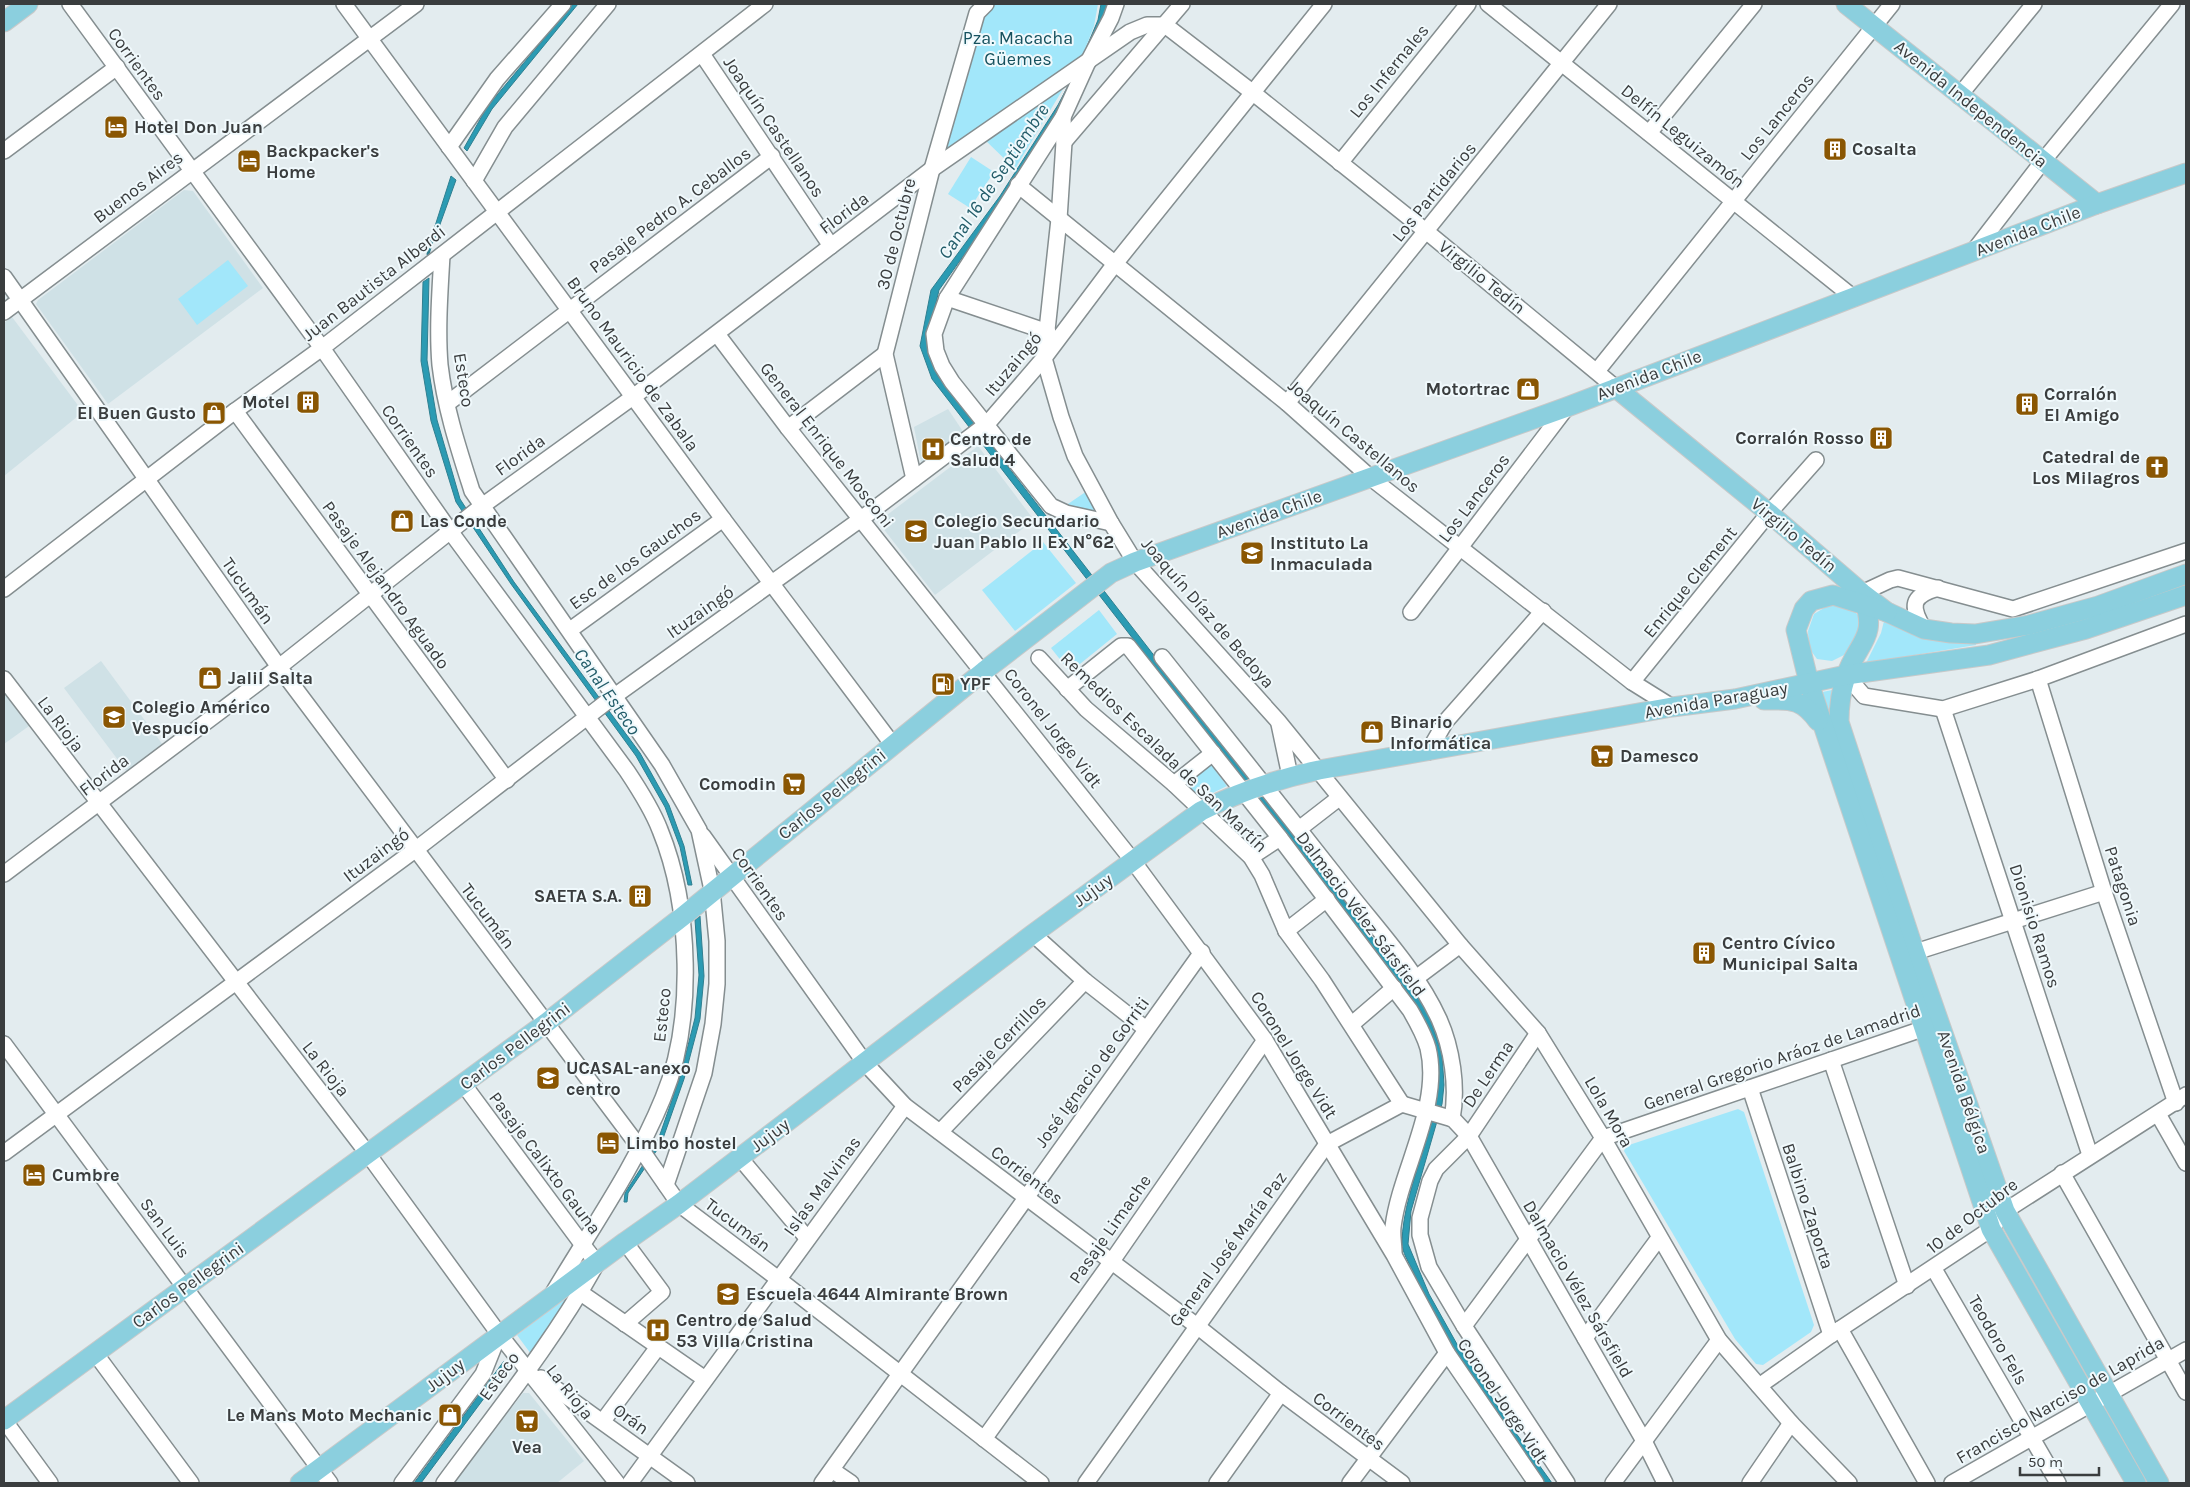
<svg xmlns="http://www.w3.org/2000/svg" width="2190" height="1487" viewBox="0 0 2190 1487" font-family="Karla,sans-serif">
<rect width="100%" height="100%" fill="#e3ecef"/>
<g fill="#cfe1e6">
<polygon points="184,190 193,191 263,288 108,404 36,304 38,300"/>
<polygon points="12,317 83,412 4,476 4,323"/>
<polygon points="948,409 966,436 927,465 921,463 914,427"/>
<polygon points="978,446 1034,520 935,595 882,527 883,518"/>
<polygon points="101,661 163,745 127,772 64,688"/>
<polygon points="4,693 29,726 4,744"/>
<polygon points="523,1393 529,1393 584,1461 557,1483 454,1483"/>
</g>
<g fill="#a2e7fa">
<polygon points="991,4 1098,4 1094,26 1081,60 944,153 978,26"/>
<polygon points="1063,89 1015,169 985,140"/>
<polygon points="971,157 994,172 970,208 948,194"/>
<polygon points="228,260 248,286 197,325 178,299"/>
<polygon points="1087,491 1104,519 1065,506"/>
<polygon points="1043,542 1076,583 1015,631 982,590"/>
<polygon points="1829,605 1849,607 1858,615 1859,632 1848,653 1832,661 1817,659 1809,648 1808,631 1814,614"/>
<polygon points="1099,610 1117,634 1070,672 1051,648"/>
<polygon points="1884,621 1976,643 1976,645 1866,663 1881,633"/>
<polygon points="1832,690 1829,713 1828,716 1818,693"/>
<polygon points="1210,763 1227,786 1196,801 1181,786"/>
<polygon points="1738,1109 1744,1112 1814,1325 1811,1332 1763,1365 1756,1364 1735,1339 1624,1151 1626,1146"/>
<polygon points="2011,1238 2094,1384 2090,1386 2007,1241"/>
<polygon points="568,1296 571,1299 531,1354 517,1335"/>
<polygon points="2107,1412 2110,1412 2152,1483 2143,1483 2105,1414"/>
</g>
<g fill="#2b9bb3" stroke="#307f90">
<polygon points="573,4 578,4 492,109 467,151 464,148 487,107"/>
<path d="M1101,4H1107L1103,22L1074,87L1004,199L939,290L927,342L937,375L1426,1007L1442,1054L1444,1085L1442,1104L1411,1211L1408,1244L1429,1294L1458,1346L1505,1418L1552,1483H1544C1496,1416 1445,1347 1413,1271C1409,1263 1402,1252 1402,1243C1403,1180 1448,1115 1436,1054C1433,1040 1426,1025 1421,1011L932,379L920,346L931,290L1000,196L1058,105L1080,63L1098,20Z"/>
<polygon points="451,176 456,180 434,241 428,248"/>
<polygon points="429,278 427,360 437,420 460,499 514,582 640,753 669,805 684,846 692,885 688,885 680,847 665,807 636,756 511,584 456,502 431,421 421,361 423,282"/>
<polygon points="700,916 704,976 700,1019 684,1079 661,1144 628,1193 627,1202 624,1202 625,1193 657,1143 680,1077 695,1018 699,975 695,920"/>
<polygon points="504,1361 508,1366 421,1483 414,1483"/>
</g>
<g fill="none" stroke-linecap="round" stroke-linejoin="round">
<polyline stroke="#307f90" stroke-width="3" points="428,254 432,241"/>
<g stroke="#858e90" stroke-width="18">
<g id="minor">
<path d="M70,4L322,348L450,531L627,771C639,789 652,809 660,830C691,906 695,1021 663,1098C635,1167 591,1229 553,1293"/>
<polyline points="344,4 723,519 893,745"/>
<polyline points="1488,4 1854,298"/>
<polyline points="702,54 831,246"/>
<polyline points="1959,96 2034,4"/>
<polyline points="1063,117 1064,142 1059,219 1044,358 1061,417 1075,456 1111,523 1135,562 1278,721 1460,945 1538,1033 1603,1138 1719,1340 1791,1423 1849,1483"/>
<polyline points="1649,133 1754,4"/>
<polyline points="1064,142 1182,4"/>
<polyline points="449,147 497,79 563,4"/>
<polyline points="4,151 117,67"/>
<polyline points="1340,163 1468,4"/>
<polyline points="474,181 505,127 608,4"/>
<polyline points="1018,185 1287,403 1371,478 1632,682 1672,707"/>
<polyline points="1973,252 2043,161 2172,4"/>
<path d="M442,255C440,291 437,329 440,365C445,408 459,450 472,491L662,765L699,830L712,890L717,941V984L713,1024L704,1073L666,1185"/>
<polyline points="4,277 279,667 643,1152 679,1204 777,1278 1041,1483"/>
<polyline points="947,298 1048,332"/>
<polyline points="4,312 416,4"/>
<polyline points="717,334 788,428 1133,861 1265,1040 1394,1255 1447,1353 1536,1483"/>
<polyline points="1597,371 1892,4"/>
<polyline points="448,403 772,156"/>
<polyline points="1287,403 1609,4"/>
<polyline points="235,411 507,780"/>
<polyline points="788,428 885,354"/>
<polyline points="914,479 885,354 932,169 977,13 986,4"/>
<polyline points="1111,523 1066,513 1051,506 952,382 942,366 936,351 934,334 947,298 1063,117 1087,64 1111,18 1116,4"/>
<polyline points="4,589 235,411 322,348 765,4"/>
<polyline points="1862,593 1890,580 1898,578 2013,609 2186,551"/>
<polyline points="1411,612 1567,407"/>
<path d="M1924,629C1910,606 1911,596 1938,588"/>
<polyline points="570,630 723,519"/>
<path d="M1162,657C1224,734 1285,811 1346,889C1378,930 1417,971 1439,1019C1452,1048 1458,1087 1452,1119"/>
<polyline points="1039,658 1086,709 1174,784 1251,857 1262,875 1286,931 1322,980 1402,1104"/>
<polyline points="1846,675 1864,696 1943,709 2038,679 2186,624"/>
<polyline points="4,679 368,1154 499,1334 617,1483"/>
<polyline points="2038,679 2104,892 2176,1103"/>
<polyline points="1632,682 1769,513 1816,460"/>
<path d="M1067,689L1121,646H1128L1280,838L1410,1010C1417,1022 1424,1034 1428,1048C1442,1106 1400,1170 1393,1227C1392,1235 1394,1245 1394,1253"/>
<polyline points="1943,709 2090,1155"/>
<polyline points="1279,724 1290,776"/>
<polyline points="1428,752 1446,721 1543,611"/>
<polyline points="1174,784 1213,753"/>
<polyline points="1299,829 1339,798"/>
<polyline points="703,836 865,1063 905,1106 1197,1326 1281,1393 1402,1483"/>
<polyline points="1251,857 1280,838"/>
<polyline points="4,874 279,667 482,506 633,397 932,169 1130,32 1147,25 1165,25 1252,92 1427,232 1616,388"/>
<polyline points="1286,931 1327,899"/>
<polyline points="1033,934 1085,981 1146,1029"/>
<polyline points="1906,955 2104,892"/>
<polyline points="1416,978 1460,945"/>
<polyline points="1352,1024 1394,988"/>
<polyline points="1538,1033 1469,1136 1436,1169 1430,1181 1420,1218 1420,1235 1429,1267 1464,1326 1567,1483"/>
<polyline points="4,1044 330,1483"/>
<polyline points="1831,1060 1907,1286"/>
<polyline points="1750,1088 1831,1335"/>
<polyline points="2158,1114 2186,1163"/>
<polyline points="940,1132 1085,981"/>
<polyline points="4,1153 415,850 609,700 861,519 987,424 1044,358 1114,265 1324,4"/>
<polyline points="740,1158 807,1238"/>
<polyline points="2062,1173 2186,1392"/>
<polyline points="625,1242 662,1292 625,1324"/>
<polyline points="1934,1269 2058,1483"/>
<polyline points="581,1293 705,1379"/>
<polyline points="1464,1326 1603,1138 1934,1025"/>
<polyline points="1840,1329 1927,1483"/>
<polyline points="1585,1338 1659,1238"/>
<polyline points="95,1353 191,1483"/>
<polyline points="541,1378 687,1483"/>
<polyline points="1759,1386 1831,1335 1991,1229 2005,1211 2186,1095"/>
<polyline points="4,1420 50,1483"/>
<polyline points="603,1421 658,1347"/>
<polyline points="984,1439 1112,1261 1265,1040"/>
<polyline points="832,1470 851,1483"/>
<polyline points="402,1483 483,1374 499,1334"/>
<path d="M444,1483C497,1411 554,1341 597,1263L582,1244L464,1085"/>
<polyline points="630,1483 905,1106"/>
<polyline points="822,1483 1202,952"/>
<polyline points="1086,1483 1327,1144 1402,1104 1453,1119 1469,1136 1644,1441 1665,1483"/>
<polyline points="1217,1483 1281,1393"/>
<polyline points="1350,1483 1447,1353"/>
<polyline points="1613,1483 1719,1340"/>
<polyline points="1750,1483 1791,1423"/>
<polyline points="1952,1483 2186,1350"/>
</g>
</g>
<g stroke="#c8c9c9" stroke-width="21">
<g id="major">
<polyline points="1846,4 2097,204"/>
<polyline points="4,22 28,4"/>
<polyline points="1616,388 1769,513 1862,593 1887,612 1924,629 1951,633 1975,634 2029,625 2098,606 2186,574"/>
<path d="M1863,597C1879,639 1857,642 1846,676C1841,691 1839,706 1839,722L1915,953L2005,1211L2159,1483"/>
<polyline points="1887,612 1833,595 1811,601 1804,609 1796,630 1809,683 1991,1229 2136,1483"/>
<path d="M1764,700C1791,700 1801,698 1818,721"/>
<polyline points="4,1420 546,1023 682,917 984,671 1111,573 1135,562 1567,407 2097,204 2186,173"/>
<path d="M300,1483L625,1242L679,1204L1033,934L1201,811C1239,792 1277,779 1319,770L1672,707L1735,699L1846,675L1989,655L2086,629L2186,595"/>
</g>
</g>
<use href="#minor" stroke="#fff" stroke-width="15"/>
<use href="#major" stroke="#8bcfde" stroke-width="19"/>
</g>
<defs>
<g id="hotel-square" transform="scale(1.25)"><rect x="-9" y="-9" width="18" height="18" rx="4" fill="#8a5602" stroke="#f0f9fc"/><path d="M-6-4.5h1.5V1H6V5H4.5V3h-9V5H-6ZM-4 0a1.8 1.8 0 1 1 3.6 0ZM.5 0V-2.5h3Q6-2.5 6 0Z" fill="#fff"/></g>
<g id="building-square" transform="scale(1.25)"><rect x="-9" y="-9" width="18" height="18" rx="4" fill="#8a5602" stroke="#f0f9fc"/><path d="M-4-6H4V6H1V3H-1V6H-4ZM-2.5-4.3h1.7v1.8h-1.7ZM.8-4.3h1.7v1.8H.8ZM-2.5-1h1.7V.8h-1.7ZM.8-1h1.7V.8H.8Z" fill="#fff"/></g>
<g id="shop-square" transform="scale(1.25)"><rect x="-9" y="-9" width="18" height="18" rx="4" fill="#8a5602" stroke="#f0f9fc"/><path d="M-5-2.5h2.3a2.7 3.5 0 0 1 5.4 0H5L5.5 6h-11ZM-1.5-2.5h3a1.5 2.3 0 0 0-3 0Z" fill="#fff"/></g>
<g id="hospital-square" transform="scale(1.25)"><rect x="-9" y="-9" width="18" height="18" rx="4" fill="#8a5602" stroke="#f0f9fc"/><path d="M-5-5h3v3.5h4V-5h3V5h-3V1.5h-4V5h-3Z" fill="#fff"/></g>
<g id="church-square" transform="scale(1.25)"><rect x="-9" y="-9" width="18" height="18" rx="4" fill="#8a5602" stroke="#f0f9fc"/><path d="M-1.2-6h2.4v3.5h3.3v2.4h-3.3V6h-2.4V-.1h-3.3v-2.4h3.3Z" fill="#fff"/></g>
<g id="school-square" transform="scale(1.25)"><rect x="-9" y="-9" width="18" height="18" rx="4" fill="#8a5602" stroke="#f0f9fc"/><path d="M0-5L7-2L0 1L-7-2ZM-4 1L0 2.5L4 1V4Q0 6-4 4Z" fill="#fff"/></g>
<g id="fuel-square" transform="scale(1.25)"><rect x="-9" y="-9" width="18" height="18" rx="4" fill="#8a5602" stroke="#f0f9fc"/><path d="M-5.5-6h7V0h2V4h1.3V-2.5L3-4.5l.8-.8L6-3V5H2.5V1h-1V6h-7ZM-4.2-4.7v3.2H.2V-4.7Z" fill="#fff"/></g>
<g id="supermarket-square" transform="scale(1.25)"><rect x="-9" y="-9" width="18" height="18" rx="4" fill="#8a5602" stroke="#f0f9fc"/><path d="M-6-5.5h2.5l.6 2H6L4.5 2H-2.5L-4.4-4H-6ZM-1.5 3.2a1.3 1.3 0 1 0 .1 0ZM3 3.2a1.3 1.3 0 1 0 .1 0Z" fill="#fff"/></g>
<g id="university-square" transform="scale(1.25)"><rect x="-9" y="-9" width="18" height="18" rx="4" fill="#8a5602" stroke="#f0f9fc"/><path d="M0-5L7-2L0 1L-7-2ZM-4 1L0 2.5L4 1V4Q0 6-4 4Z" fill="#fff"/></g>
</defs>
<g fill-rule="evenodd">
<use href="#hotel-square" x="116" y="127"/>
<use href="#building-square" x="1835" y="149"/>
<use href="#hotel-square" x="249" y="161"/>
<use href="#shop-square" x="1528" y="389"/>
<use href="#building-square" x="308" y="402"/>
<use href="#building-square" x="2027" y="404"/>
<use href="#shop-square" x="214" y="413"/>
<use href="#building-square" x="1881" y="438"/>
<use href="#hospital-square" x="933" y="449"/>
<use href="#church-square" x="2157" y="467"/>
<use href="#shop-square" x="402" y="521"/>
<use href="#school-square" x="916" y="531"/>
<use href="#school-square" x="1252" y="553"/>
<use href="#shop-square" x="210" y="678"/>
<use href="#fuel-square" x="943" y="684"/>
<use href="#school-square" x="114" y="717"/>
<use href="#shop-square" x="1372" y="732"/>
<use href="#supermarket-square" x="1602" y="756"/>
<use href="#supermarket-square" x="794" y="784"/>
<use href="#building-square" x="640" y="896"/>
<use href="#building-square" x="1704" y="953"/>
<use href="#university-square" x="548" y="1078"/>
<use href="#hotel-square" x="608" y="1143"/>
<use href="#hotel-square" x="34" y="1175"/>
<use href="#school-square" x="728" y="1294"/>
<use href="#hospital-square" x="658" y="1330"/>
<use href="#shop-square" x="450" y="1415"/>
<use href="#supermarket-square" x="527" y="1421"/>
</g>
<g text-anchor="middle" stroke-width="4" stroke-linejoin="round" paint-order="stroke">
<g font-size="18" fill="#15515e" stroke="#f0f9fc">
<text x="1018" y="44">Pza. Macacha<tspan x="1018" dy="21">Güemes</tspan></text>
</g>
<g font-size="18" fill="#3a3d3e" stroke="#f0f9fc">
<text transform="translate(137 64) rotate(54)" y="6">Corrientes</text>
<text transform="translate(1389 71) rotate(-51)" y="6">Los Infernales</text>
<text transform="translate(1971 104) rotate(39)" y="6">Avenida Independencia</text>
<text transform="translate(1777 117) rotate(-51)" y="6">Los Lanceros</text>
<text transform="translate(774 127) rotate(56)" y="6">Joaquín Castellanos</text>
<text transform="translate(1683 136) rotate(39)" y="6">Delfín Leguizamón</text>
<text transform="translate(138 187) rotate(-37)" y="6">Buenos Aires</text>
<text transform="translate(1434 192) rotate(-51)" y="6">Los Partidarios</text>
<text transform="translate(670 210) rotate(-37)" y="6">Pasaje Pedro A. Ceballos</text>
<text transform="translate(844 213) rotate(-37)" y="6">Florida</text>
<text transform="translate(2028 231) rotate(-21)" y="6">Avenida Chile</text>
<text transform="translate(896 234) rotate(-76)" y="6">30 de Octubre</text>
<text transform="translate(1482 277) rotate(39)" y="6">Virgilio Tedín</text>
<text transform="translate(374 283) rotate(-38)" y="6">Juan Bautista Alberdi</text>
<text transform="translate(633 364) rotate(54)" y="6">Bruno Mauricio de Zabala</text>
<text transform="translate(1013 364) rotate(-50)" y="6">Ituzaingó</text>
<text transform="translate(1649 375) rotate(-21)" y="6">Avenida Chile</text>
<text transform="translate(464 380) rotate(81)" y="6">Esteco</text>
<text transform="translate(1354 436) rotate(40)" y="6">Joaquín Castellanos</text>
<text transform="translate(410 441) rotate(55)" y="6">Corrientes</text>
<text transform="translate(827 445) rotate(52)" y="6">General Enrique Mosconi</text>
<text transform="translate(520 455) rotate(-36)" y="6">Florida</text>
<text transform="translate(1474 498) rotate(-53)" y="6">Los Lanceros</text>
<text transform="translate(1269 514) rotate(-20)" y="6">Avenida Chile</text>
<text transform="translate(1794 535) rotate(40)" y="6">Virgilio Tedín</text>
<text transform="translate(635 559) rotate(-36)" y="6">Esc de los Gauchos</text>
<text transform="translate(1690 582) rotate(-51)" y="6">Enrique Clement</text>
<text transform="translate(386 585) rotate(54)" y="6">Pasaje Alejandro Aguado</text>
<text transform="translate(248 591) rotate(55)" y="6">Tucumán</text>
<text transform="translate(700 612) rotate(-35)" y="6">Ituzaingó</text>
<text transform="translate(1208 613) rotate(49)" y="6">Joaquín Díaz de Bedoya</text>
<text transform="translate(1716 700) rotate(-10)" y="6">Avenida Paraguay</text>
<text transform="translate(61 724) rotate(53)" y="6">La Rioja</text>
<text transform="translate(1053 728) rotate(52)" y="6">Coronel Jorge Vidt</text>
<text transform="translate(1164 752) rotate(44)" y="6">Remedios Escalada de San Martín</text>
<text transform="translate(104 775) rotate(-37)" y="6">Florida</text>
<text transform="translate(832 794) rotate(-39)" y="6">Carlos Pellegrini</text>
<text transform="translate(376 855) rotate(-37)" y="6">Ituzaingó</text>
<text transform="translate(760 884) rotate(55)" y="6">Corrientes</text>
<text transform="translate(2123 886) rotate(72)" y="6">Patagonia</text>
<text transform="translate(1093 890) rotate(-36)" y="6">Jujuy</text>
<text transform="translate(1361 914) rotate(53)" y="6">Dalmacio Vélez Sársfield</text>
<text transform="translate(488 916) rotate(53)" y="6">Tucumán</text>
<text transform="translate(2035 926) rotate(72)" y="6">Dionisio Ramos</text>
<text transform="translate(662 1015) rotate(-84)" y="6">Esteco</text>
<text transform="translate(999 1044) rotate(-46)" y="6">Pasaje Cerrillos</text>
<text transform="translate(515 1046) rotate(-37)" y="6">Carlos Pellegrini</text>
<text transform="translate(1294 1055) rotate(58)" y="6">Coronel Jorge Vidt</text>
<text transform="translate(1782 1057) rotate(-19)" y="6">General Gregorio Aráoz de Lamadrid</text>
<text transform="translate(326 1069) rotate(52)" y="6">La Rioja</text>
<text transform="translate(1092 1072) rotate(-54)" y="6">José Ignacio de Gorriti</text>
<text transform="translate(1488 1074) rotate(-56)" y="6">De Lerma</text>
<text transform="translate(1964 1092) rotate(71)" y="6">Avenida Bélgica</text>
<text transform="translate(1609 1112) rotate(60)" y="6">Lola Mora</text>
<text transform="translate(770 1135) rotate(-37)" y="6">Jujuy</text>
<text transform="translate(545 1163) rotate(53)" y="6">Pasaje Calixto Gauna</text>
<text transform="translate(1027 1175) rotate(37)" y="6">Corrientes</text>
<text transform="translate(822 1186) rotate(-54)" y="6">Islas Malvinas</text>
<text transform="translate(1808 1206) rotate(72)" y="6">Balbino Zaporta</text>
<text transform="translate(1972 1216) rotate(-38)" y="6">10 de Octubre</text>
<text transform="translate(738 1225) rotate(37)" y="6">Tucumán</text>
<text transform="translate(165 1228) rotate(53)" y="6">San Luis</text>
<text transform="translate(1110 1229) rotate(-55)" y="6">Pasaje Limache</text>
<text transform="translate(1228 1249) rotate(-54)" y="6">General José María Paz</text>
<text transform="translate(188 1285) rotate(-36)" y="6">Carlos Pellegrini</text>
<text transform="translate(1578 1289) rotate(60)" y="6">Dalmacio Vélez Sársfield</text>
<text transform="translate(1998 1340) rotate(60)" y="6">Teodoro Fels</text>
<text transform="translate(445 1375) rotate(-37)" y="6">Jujuy</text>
<text transform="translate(499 1376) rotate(-54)" y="6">Esteco</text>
<text transform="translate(570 1392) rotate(52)" y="6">La Rioja</text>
<text transform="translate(2060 1400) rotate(-30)" y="6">Francisco Narciso de Laprida</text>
<text transform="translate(1503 1401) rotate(56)" y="6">Coronel Jorge Vidt</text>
<text transform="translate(631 1419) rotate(36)" y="6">Orán</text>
<text transform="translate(1349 1421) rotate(37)" y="6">Corrientes</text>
</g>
<g font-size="18" font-weight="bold" fill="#3a3d3e" stroke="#f0f9fc" text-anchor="start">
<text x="134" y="133">Hotel Don Juan</text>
<text x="1852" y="155">Cosalta</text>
<text x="266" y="157">Backpacker's<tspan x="266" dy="21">Home</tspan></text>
<text x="1510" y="395" text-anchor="end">Motortrac</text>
<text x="2044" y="400">Corralón<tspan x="2044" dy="21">El Amigo</tspan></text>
<text x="290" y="408" text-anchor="end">Motel</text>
<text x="196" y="419" text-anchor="end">El Buen Gusto</text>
<text x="1864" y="444" text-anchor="end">Corralón Rosso</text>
<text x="950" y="445">Centro de<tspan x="950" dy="21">Salud 4</tspan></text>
<text x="2140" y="463" text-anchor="end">Catedral de<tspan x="2140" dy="21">Los Milagros</tspan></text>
<text x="420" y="527">Las Conde</text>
<text x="934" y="527">Colegio Secundario<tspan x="934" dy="21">Juan Pablo II Ex N°62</tspan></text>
<text x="1270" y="549">Instituto La<tspan x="1270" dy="21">Inmaculada</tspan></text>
<text x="228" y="684">Jalil Salta</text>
<text x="960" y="690">YPF</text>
<text x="132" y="713">Colegio Américo<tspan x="132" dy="21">Vespucio</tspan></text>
<text x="1390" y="728">Binario<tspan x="1390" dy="21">Informática</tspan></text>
<text x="1620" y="762">Damesco</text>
<text x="776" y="790" text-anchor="end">Comodin</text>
<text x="622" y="902" text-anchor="end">SAETA S.A.</text>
<text x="1722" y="949">Centro Cívico<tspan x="1722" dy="21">Municipal Salta</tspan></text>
<text x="566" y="1074">UCASAL-anexo<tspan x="566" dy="21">centro</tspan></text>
<text x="626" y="1149">Limbo hostel</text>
<text x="52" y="1181">Cumbre</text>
<text x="746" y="1300">Escuela 4644 Almirante Brown</text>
<text x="676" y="1326">Centro de Salud<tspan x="676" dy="21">53 Villa Cristina</tspan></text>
<text x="432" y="1421" text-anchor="end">Le Mans Moto Mechanic</text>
<text x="527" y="1453" text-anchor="middle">Vea</text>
</g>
<g font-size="19" font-style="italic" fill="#235d6a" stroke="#f0f9fc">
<text transform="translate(993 181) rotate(-56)" y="7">Canal 16 de Septiembre</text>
<text transform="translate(608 691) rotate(55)" y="7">Canal Esteco</text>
</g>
</g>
<rect width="2190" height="1487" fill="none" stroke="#3a3d3e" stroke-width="10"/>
<path d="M2020 1467v8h79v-8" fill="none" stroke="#3a3d3e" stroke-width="2.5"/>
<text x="2028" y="1467" font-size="15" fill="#3a3d3e" stroke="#f0f9fc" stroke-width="4" paint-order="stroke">50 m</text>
</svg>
